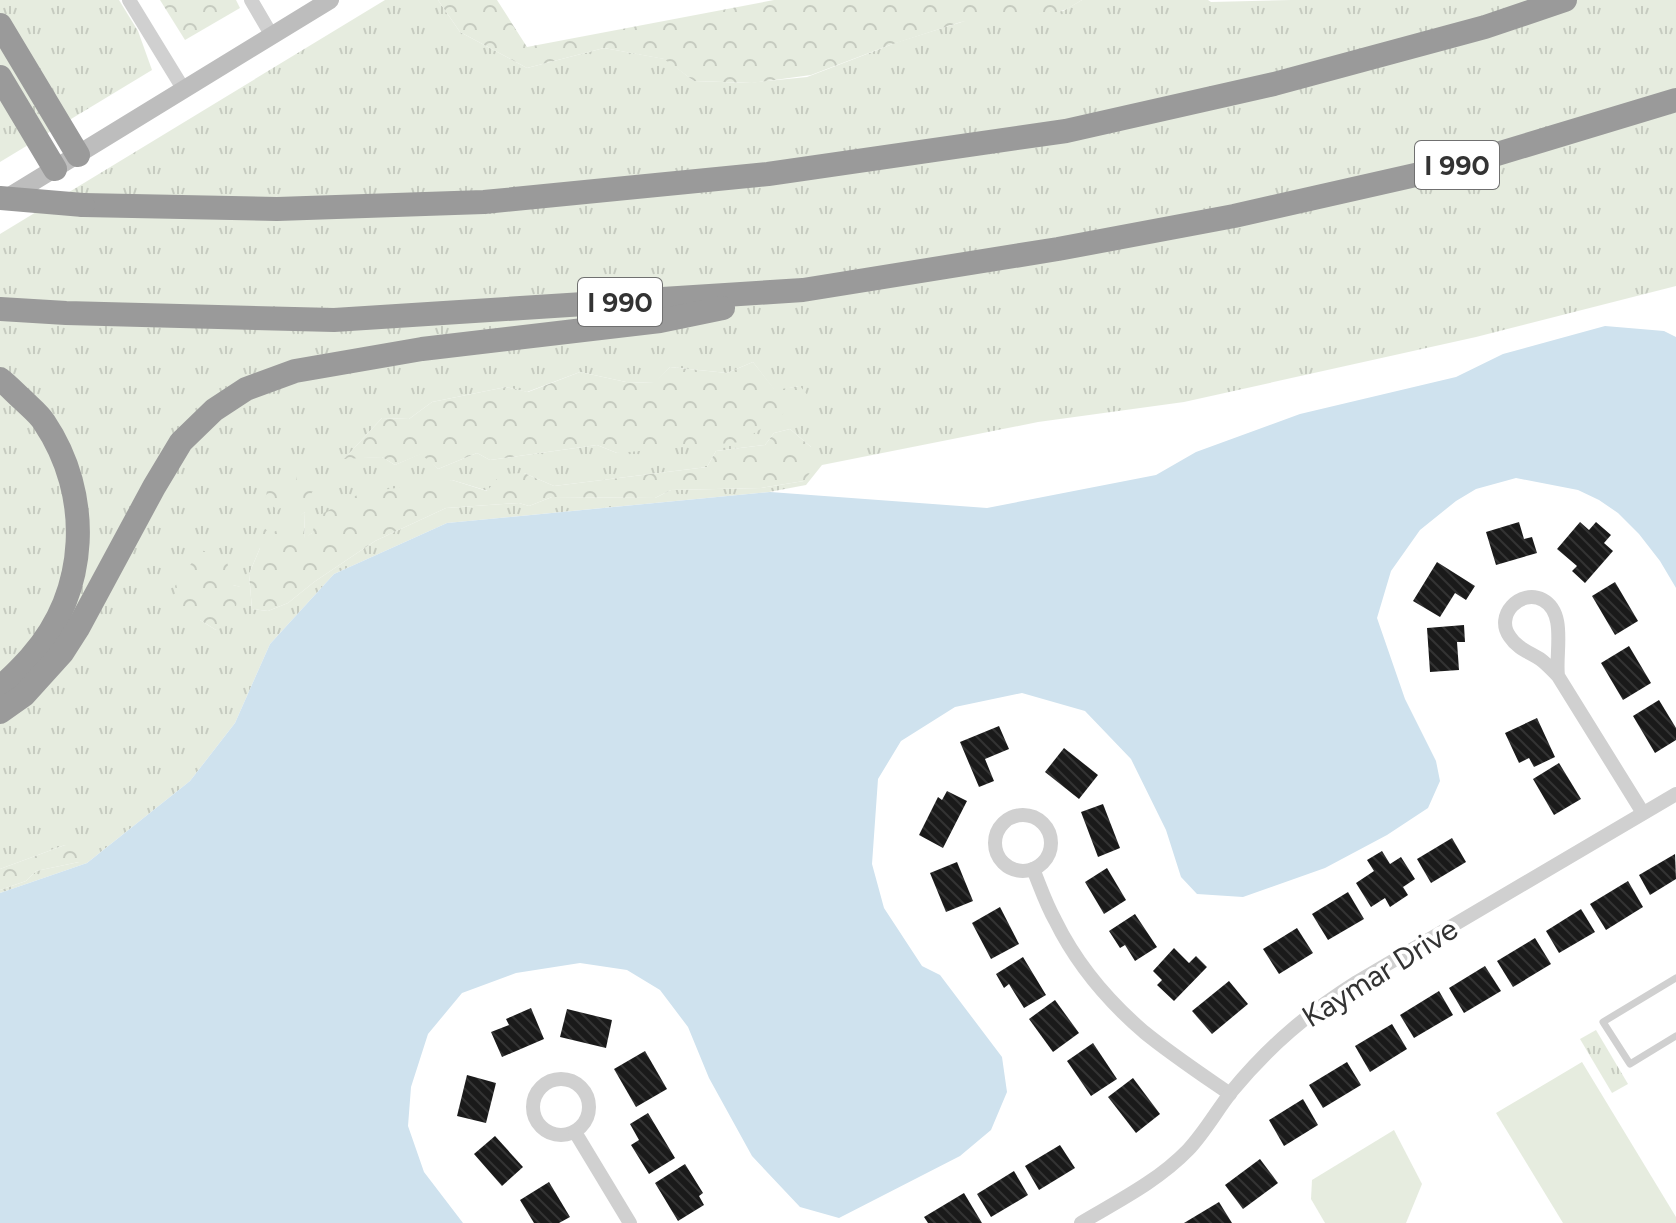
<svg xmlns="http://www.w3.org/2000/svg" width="1676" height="1223" viewBox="0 0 1676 1223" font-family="Figtree,sans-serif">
<defs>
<pattern id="grass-tufts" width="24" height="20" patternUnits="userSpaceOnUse" patternTransform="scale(2)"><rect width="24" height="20" fill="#e6ecdf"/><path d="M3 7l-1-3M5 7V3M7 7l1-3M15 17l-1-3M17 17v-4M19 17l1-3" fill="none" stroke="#c6cbc0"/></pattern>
<pattern id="forest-crowns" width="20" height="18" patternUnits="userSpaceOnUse" patternTransform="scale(2)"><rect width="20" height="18" fill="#e6ecdf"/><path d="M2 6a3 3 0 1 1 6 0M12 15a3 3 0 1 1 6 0" fill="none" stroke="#c6cbc0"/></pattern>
<pattern id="building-back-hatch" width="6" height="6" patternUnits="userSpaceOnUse" patternTransform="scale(2)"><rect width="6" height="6" fill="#1a1a1a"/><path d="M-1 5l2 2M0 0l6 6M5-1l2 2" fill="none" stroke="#333"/></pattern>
</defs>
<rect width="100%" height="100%" fill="#fff"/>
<g fill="url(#grass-tufts)" fill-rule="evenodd">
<polygon points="0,0 119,0 138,31 152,70 0,162"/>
<path d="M385,0H438L460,32L527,68L604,48L665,59L694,81L748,83L807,77L898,42L968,20L1063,11L1082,0H1208L1211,2L1291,0H1676V286L1476,337L1184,402L1038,422L822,465L806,485L769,492L447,523L334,574L270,644L235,723L190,781L87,863L0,893V890L26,881L36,871L79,862L65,845L0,869V234ZM753,362L775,391L799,386L617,453L597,445L490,460L477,453L438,469L422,453L395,465L382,457L345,458L382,418L409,419L432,402L506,387L527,392L580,372L626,382L654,383L670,367L727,373ZM790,429L811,447L804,481L761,488L671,490L655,498L552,497L529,506L519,503L446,508L375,541L314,582L288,603L268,611L252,609L249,574L260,548L305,512L304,539L312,533L452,480L488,491L524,473L554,486L707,467L716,451L765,445L774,433ZM233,585L240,587L216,630L200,620Z"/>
<polygon points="1596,1030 1628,1084 1612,1093 1580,1039"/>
</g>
<g fill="url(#forest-crowns)">
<polygon points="160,0 236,0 240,8 185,40"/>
<polygon points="438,0 497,0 527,47 774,0 1082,0 1067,9 1058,12 961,22 890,45 811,75 752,83 694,81 664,59 604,48 527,68 460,32"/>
<polygon points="753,362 775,390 800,386 809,397 741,442 617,453 597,445 490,460 477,453 438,469 421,454 395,465 382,457 344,459 382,418 409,419 432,402 506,387 528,392 580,372 626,382 653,383 670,367 727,373"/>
<polygon points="790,429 811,447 816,464 804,481 761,488 671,490 655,498 552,497 529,506 519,503 446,508 375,541 314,582 288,603 268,611 252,609 249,574 260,548 252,540 261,525 271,534 305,512 304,538 312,533 318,516 361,493 452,480 487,491 501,474 524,473 554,486 707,467 716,451 765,445 774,433"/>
<polygon points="297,473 316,474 319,481 308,499 293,495 278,510 265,501 267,491 284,484 296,484"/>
<polygon points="201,550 226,558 233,585 241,587 234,614 229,625 216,630 200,620 185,624 175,586"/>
<polygon points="65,845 86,851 79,862 36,871 26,881 0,890 0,869"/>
</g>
<g fill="#e6ecdf">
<polygon points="1582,1062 1676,1217 1676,1223 1563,1223 1496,1113"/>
<polygon points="1394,1130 1422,1184 1406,1223 1325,1223 1311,1199 1312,1180"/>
</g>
<polygon fill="#cfe2ee" points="1605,326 1664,331 1676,337 1676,588 1660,561 1639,534 1618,513 1599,500 1578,490 1516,478 1476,489 1456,501 1420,530 1391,571 1377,618 1405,699 1436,761 1440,781 1428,808 1387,835 1325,868 1243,897 1197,894 1181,877 1166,830 1131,759 1085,711 1022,693 955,707 901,741 878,779 872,864 884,908 922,966 940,975 1002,1057 1007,1092 991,1130 960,1156 839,1218 800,1207 752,1156 709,1078 688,1027 660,990 627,970 580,963 516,973 462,993 428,1034 411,1087 408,1126 424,1172 463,1223 0,1223 0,893 87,863 190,781 235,723 270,644 334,574 447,523 770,492 987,508 1156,475 1196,452 1300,414 1456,377 1503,354"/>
<g fill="url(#building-back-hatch)">
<polygon points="1519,522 1524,539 1532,537 1537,553 1496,565 1486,532"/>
<polygon points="1580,522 1589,530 1596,522 1611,535 1604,543 1613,551 1585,583 1572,571 1577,566 1557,549"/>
<polygon points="1437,562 1475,586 1466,600 1455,593 1440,617 1413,601"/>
<polygon points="1615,582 1638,621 1615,635 1592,596"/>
<polygon points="1464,625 1465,642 1457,642 1459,670 1430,672 1427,628"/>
<polygon points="1629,646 1651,683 1623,700 1601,663"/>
<polygon points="1659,700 1676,728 1676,740 1655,753 1633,716"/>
<polygon points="1537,718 1555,757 1534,767 1529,758 1519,763 1505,733"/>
<polygon points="999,726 1009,749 985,759 994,781 979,787 960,742"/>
<polygon points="1064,748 1098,775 1079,799 1045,772"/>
<polygon points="1559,763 1581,799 1554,815 1533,779"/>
<polygon points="947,791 967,801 943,848 919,835 938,797 942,800"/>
<polygon points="1103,804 1120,848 1098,857 1081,812"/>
<polygon points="1452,838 1466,862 1431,883 1417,859"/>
<polygon points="1382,851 1390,864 1401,857 1415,879 1403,887 1408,895 1390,907 1385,898 1371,907 1356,883 1374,871 1367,860"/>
<polygon points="1675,854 1676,879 1650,895 1639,875"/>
<polygon points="957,862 973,901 946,912 930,873"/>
<polygon points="1107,868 1126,900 1104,914 1085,882"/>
<polygon points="1628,881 1643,907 1606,930 1590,904"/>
<polygon points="1348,892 1364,919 1328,940 1312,914"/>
<polygon points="1000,907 1019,944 991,959 972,923"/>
<polygon points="1581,909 1595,932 1559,953 1546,931"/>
<polygon points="1135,914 1157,947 1135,961 1125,945 1120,948 1109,931"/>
<polygon points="1297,928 1313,953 1279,974 1263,949"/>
<polygon points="1535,938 1551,964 1513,987 1497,961"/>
<polygon points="1174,948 1189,963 1196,956 1207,967 1174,1001 1157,985 1162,980 1153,971"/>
<polygon points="1023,957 1046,995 1024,1008 1009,984 1004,988 996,974"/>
<polygon points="1485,966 1501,991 1464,1013 1449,988"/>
<polygon points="1229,981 1248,1004 1212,1034 1192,1011"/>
<polygon points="1439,991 1453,1015 1414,1038 1400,1015"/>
<polygon points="1055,1000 1079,1033 1053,1052 1029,1019"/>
<polygon points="531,1008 544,1039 502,1057 491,1032 509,1025 506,1019"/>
<polygon points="567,1009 612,1020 606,1048 560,1037"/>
<polygon points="1392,1024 1407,1049 1370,1072 1355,1046"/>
<polygon points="1093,1043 1117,1079 1091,1096 1067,1061"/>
<polygon points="645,1051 667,1089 636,1107 614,1069"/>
<polygon points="1347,1062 1361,1085 1323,1108 1309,1085"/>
<polygon points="467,1075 496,1083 486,1123 457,1116"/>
<polygon points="1133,1078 1160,1114 1136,1133 1108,1097"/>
<polygon points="1303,1099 1318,1125 1284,1146 1269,1120"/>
<polygon points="648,1113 675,1158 649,1174 631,1145 639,1140 630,1124"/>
<polygon points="495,1136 523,1167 502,1186 474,1154"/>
<polygon points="1060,1145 1075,1168 1039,1190 1025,1166"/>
<polygon points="1260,1159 1278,1183 1243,1209 1225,1185"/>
<polygon points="685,1164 703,1193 699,1196 704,1205 678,1221 655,1183"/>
<polygon points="1014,1171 1028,1195 991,1217 977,1194"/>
<polygon points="549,1182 570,1217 559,1223 534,1223 520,1200"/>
<polygon points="964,1193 982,1223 928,1223 924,1217"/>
<polygon points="1219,1202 1232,1223 1184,1223"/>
</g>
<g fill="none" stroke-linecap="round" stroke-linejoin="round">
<polyline stroke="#d0d0d0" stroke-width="7" points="1676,978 1603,1022 1630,1064 1676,1036"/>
<g stroke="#d0d0d0" stroke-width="14">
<polyline points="129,0 184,90"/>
<polyline points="251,0 272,36"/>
<path d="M1558,676C1552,670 1547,664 1540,659C1529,652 1517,648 1510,637C1494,616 1520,588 1543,600C1567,613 1555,653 1558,676L1643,813"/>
<circle cx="1023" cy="843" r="28"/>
<path d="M1033,869C1040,886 1046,904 1055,920C1076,963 1108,1001 1144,1032C1171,1054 1201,1074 1230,1094"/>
<circle cx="561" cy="1107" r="28"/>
<polyline points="575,1132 630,1223"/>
<path d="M1081,1223C1118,1201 1158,1181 1188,1150C1205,1132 1217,1110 1232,1091C1269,1046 1308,1013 1357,982L1676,794"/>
</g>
<polyline stroke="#bdbdbd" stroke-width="18" points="5,199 330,0"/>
<g stroke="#9a9a9a" stroke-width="24">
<polyline points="0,25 78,155"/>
<polyline points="0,77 55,169"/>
<polyline points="83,205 277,209 484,202 768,174 1066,131 1274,84 1485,27 1565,0"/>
<polyline points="0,309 66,313 334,320 803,290 1058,249 1234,216 1464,164 1676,100"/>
<path d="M0,379C8,385 15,393 23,400C30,407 39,414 44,422C93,495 89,591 31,657C21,668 12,678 0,687"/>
<polyline points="0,712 24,695 62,653 78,628 154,487 181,442 214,410 246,389 295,371 422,349 660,321 723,308"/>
</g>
<polyline stroke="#9a9a9a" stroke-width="24" points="0,198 83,205"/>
</g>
<g text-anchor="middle" stroke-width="8" stroke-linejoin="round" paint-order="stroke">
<g fill="#fff" stroke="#707070" stroke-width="2">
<rect x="1415" y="141" width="84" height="48" rx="6"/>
<rect x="578" y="278" width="84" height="48" rx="6"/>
</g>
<g font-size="28" font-weight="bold" fill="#333">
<text x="1457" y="175">I 990</text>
<text x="620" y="312">I 990</text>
</g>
<g font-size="30" fill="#333" stroke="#fff">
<text transform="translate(1380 973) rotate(-32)" y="10">Kaymar Drive</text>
</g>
</g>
</svg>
